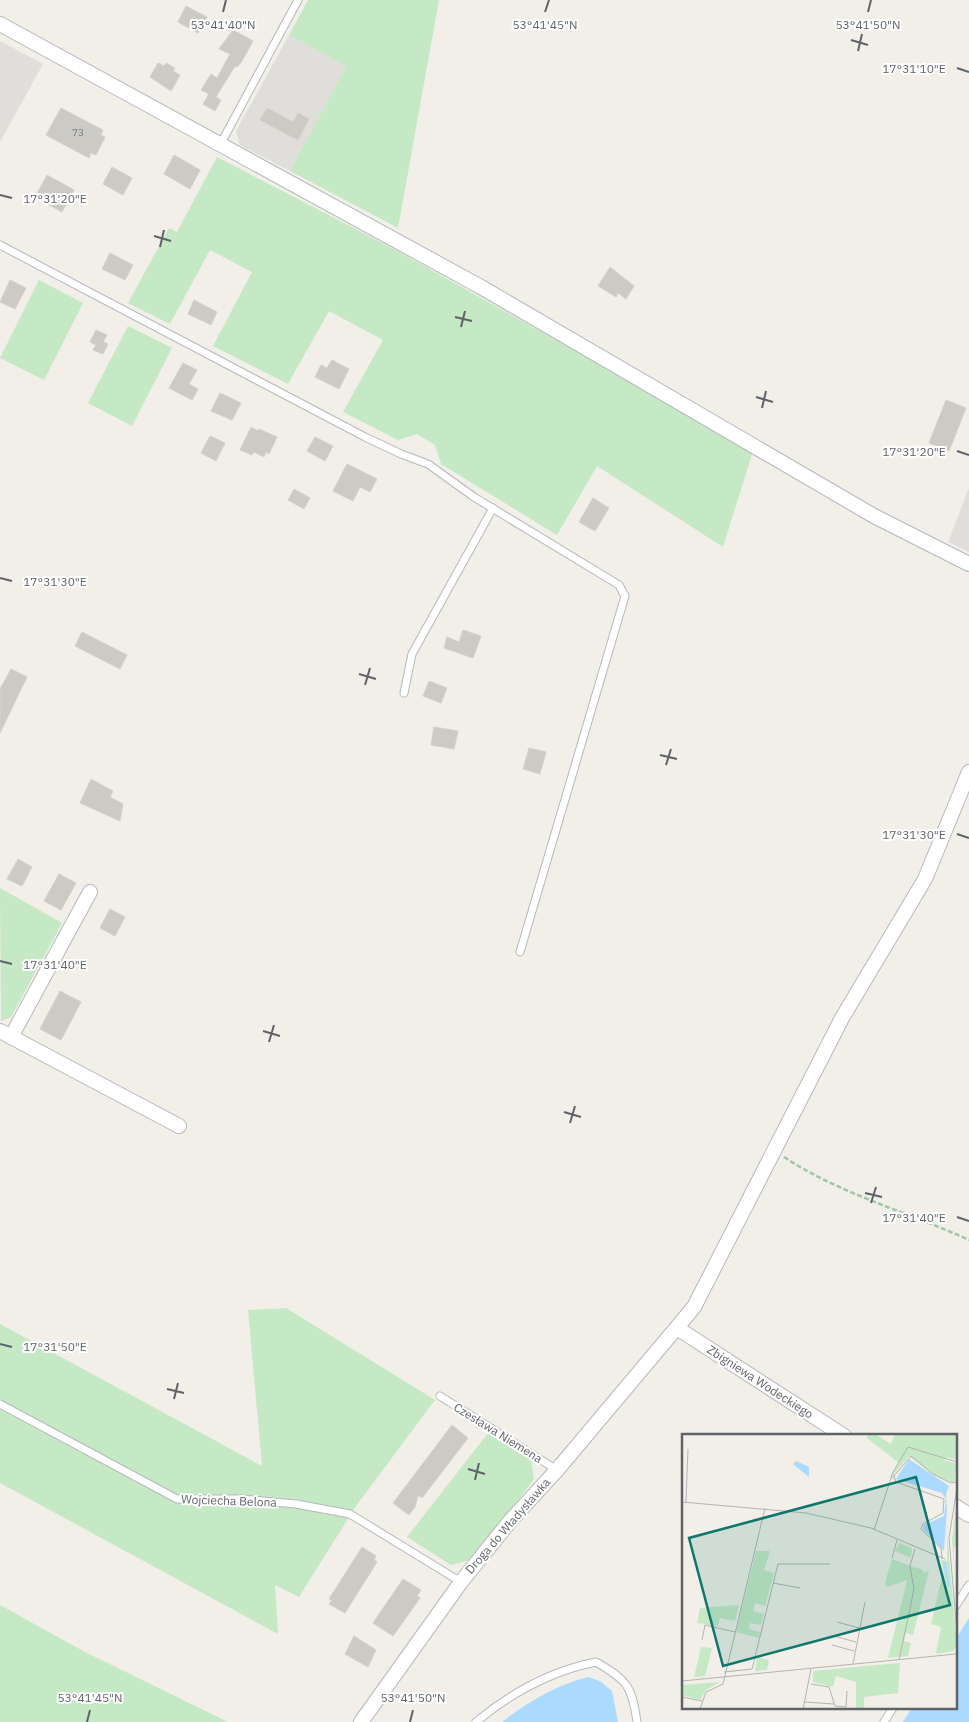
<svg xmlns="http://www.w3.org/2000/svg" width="969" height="1722" viewBox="0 0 969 1722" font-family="'IBM Plex Sans',sans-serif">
<rect width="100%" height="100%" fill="#f1efe8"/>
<g fill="#e0deda">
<polygon points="289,35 346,66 290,171 240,145 236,131"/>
<polygon points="0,41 43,64 0,142"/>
<polygon points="969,488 969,552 948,542"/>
</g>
<g fill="#c5e8c5">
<polygon points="308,0 439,0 398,228 290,171 346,66 289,35"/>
<polygon points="217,157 392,248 753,451 723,547 597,466 557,535 441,464 435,445 417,434 398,440 343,412 383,340 329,311 288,384 213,346 252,272 210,250 170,324 128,303 169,228 177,232"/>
<polygon points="39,280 83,303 44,380 0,358"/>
<polygon points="128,326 172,348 132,426 88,403"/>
<polygon points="0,888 62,923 11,1017 1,1021"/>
<polygon points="286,1308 435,1400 356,1506 299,1597 275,1585 278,1634 0,1483 0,1324 262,1466 248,1310"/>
<polygon points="488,1433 531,1460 534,1479 474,1559 451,1565 407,1537"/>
<polygon points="0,1605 85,1652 228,1722 0,1722"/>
</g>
<g fill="#aadaff">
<polygon points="969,1618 969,1722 903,1722 912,1708 955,1708 955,1640"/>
<path d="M588,1677L600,1681L612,1691L618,1722H502C528,1702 556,1685 588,1677Z"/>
</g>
<g fill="#cccac5" stroke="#d6d1c6">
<polygon points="186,6 207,17 198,33 178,22"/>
<polygon points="233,30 253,41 242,61 237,67 235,66 216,97 221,100 215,111 203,104 209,94 201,90 211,74 217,78 230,54 219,49"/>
<polygon points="158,63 164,66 166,63 175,68 173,71 180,75 171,91 150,77"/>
<polygon points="61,108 103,130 101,135 105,137 96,155 91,153 89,158 46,135"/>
<polygon points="267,108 293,122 298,113 309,119 298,140 260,120"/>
<polygon points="174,155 200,170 190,189 164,174"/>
<polygon points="112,167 132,178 123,195 103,184"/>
<polygon points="47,175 74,190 62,212 35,197"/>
<polygon points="110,253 133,265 125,280 102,269"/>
<polygon points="610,267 634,286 626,299 618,293 616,297 598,286"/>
<polygon points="10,280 26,288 15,309 0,302"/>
<polygon points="194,300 217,312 211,325 188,314"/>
<polygon points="96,330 107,335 103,342 108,344 103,354 93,350 96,345 90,342"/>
<polygon points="332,360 349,369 339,389 315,377 321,365 327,368"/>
<polygon points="183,363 197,370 189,384 198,389 192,400 169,388"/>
<polygon points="220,393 241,403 232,420 211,411"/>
<polygon points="946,400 966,408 949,451 929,443"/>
<polygon points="251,427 258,431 259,429 277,437 269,454 266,452 264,457 254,452 252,455 240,450"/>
<polygon points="210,436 225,443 216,461 201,453"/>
<polygon points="315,437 333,446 325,461 307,451"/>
<polygon points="347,464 377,479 370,492 360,487 353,501 333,491"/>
<polygon points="294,489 310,498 304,509 288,500"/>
<polygon points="593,498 609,508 595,531 579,522"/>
<polygon points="463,630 481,636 473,658 444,648 447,637 459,642"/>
<polygon points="82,632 127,655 120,669 75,646"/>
<polygon points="11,669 27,677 0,733 0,689"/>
<polygon points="429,681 447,688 441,703 423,696"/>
<polygon points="434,727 458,731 454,749 431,745"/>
<polygon points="529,748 546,752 540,774 523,769"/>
<polygon points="91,779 113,791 110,797 123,804 120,821 80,803"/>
<polygon points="18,859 32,867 22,886 7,879"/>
<polygon points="59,874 76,883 61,910 44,901"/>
<polygon points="110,909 125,917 115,936 100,928"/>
<polygon points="60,991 81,1002 61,1040 40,1029"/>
<polygon points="452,1425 468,1438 422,1498 418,1495 415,1507 409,1515 393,1503"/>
<polygon points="362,1547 376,1556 374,1560 377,1562 345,1613 329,1604 332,1600 329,1599"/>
<polygon points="403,1579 421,1590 417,1596 420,1598 393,1636 373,1623"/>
<polygon points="354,1636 376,1650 368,1667 345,1654"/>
</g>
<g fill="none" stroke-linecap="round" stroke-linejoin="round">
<g stroke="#b5b8bc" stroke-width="9">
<g id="service">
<polyline points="220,145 298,0"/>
<polyline points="0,245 365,437 401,454 428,464 474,497 619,585 625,596 520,952"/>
<polyline points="404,693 412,654 493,508"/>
<polyline points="440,1396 557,1470"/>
<polyline points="0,1404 177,1499 241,1499 296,1504 350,1514 461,1582"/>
<polyline points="955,1607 969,1585"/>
<path d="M476,1722C511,1693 550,1671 596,1662C627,1680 632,1686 637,1722"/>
<polyline points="884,1722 893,1708"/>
</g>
</g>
<g stroke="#b5b8bc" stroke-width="16">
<g id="minor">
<polyline points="0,24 481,287 874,516 969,564"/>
<polyline points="0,1031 179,1126"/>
<polyline points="11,1037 90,892"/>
<polyline points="677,1328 844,1436"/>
<polyline points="955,1506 969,1515"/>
<polyline points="361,1722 461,1582 511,1520 557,1470 694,1307 842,1018 925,879 969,772"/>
</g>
</g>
<path stroke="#9cc7a9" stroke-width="2.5" stroke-dasharray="5 2.5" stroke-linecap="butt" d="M784,1157C840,1194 908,1212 969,1240"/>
<use href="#service" stroke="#fff" stroke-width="7"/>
<use href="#minor" stroke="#fff" stroke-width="14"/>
</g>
<path fill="none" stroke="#5f6368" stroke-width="2" d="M223,12L226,0M545,12L549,0M868,12L871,0M851,40L868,45M858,51L862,34M957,68L969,72M0,195L12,198M154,236L171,241M160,247L164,230M455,317L472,321M461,327L465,311M756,397L773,402M762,408L766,391M957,451L969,455M0,578L12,581M359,674L376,679M365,685L370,668M660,755L677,759M666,765L671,749M957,834L969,838M0,961L12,964M263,1031L280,1036M269,1042L274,1025M564,1112L581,1117M570,1123L575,1106M865,1193L882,1197M871,1203L876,1187M957,1217L969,1221M0,1344L12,1347M167,1389L184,1393M174,1399L178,1383M468,1469L485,1474M475,1480L479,1463M87,1722L90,1710M410,1722L413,1710"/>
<g text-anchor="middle" stroke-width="4" stroke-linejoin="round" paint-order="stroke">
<g font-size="10" fill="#7a7d7f">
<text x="78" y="136">73</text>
</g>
<g font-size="12" fill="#5f6368" stroke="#fff">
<text transform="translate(760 1382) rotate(33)" y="4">Zbigniewa Wodeckiego</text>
<text transform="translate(498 1433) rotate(32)" y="4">Czesława Niemena</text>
<text transform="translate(229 1501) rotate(2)" y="4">Wojciecha Belona</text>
<text transform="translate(508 1526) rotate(-49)" y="4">Droga do Władysławka</text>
</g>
</g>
<g transform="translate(682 1434)">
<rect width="275" height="275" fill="#f1efe8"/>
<path d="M186,0H193L209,10L213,0H275V26L264,23L262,26L275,30L273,47L269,48L251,40L227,22L212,40V46L208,43L217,29L185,4ZM275,65V113H272V126L275,169L270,107ZM265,99L275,212L271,217L254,220L259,193L249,190L261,138L259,126L265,127ZM217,109L230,114L229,124L213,117ZM74,117H88L82,136L92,139L83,172L73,169L71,177L82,180L79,191L68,189L67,195L78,198L77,204L54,198ZM210,125L241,136V139L247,137L231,201L224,199L222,207L229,209L226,222L206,224L225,146L205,153L203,148ZM57,171L53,187L38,184L36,192L15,189L18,174ZM19,213L30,214L23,242L12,243ZM75,223L87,226L85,236L73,237ZM218,229L216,259L182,263V275H174V248L154,242L151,253L131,248V237ZM38,248L24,256L18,266L0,261V251Z" fill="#c5e8c5"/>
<path d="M227,25L267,52L264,60L265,74L262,117L241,95L242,91L262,82L264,65L260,59L214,45ZM114,27L127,33V43L111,30Z" fill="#aadaff"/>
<path fill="none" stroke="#aadaff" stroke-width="2.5" d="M262,127L267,153"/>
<path fill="none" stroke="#b3b3b1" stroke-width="1" d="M275,54L267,104L275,199M0,68L124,79L189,94L263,125M4,68L6,15M192,96L211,38L226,13L275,28M210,124L215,106M260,125L259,114L239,95L241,90L261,79L262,65L214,48L212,42L229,22L251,40L269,49L275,48M91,149L118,154M155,188L177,194M152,202L174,208M20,206L23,191L53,198M150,211L172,217M217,226L232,155L228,132L233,115M171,230L183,168M42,238L70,235L96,130H148M0,247L274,220M129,250L147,253L153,272L164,273L165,257M0,263L20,267M123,268L152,270M18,275L24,258L41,250L83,74M121,275L129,235"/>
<path fill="#0f766e" fill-opacity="0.15" stroke="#0f766e" stroke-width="2.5" d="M234,43L268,171L41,232L7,104Z"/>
<rect width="275" height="275" fill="none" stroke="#5f6368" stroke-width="2.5"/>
</g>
<g font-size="12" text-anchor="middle" fill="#5f6368" stroke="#fff" stroke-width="4" stroke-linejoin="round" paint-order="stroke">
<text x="223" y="29">53°41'40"N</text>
<text x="545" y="29">53°41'45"N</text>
<text x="868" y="29">53°41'50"N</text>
<text x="914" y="73">17°31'10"E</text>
<text x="55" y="203">17°31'20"E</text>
<text x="914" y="456">17°31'20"E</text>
<text x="55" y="586">17°31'30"E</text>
<text x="914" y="839">17°31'30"E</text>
<text x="55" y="969">17°31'40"E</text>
<text x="914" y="1222">17°31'40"E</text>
<text x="55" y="1351">17°31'50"E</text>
<text x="90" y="1702">53°41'45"N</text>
<text x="413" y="1702">53°41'50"N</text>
</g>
</svg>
